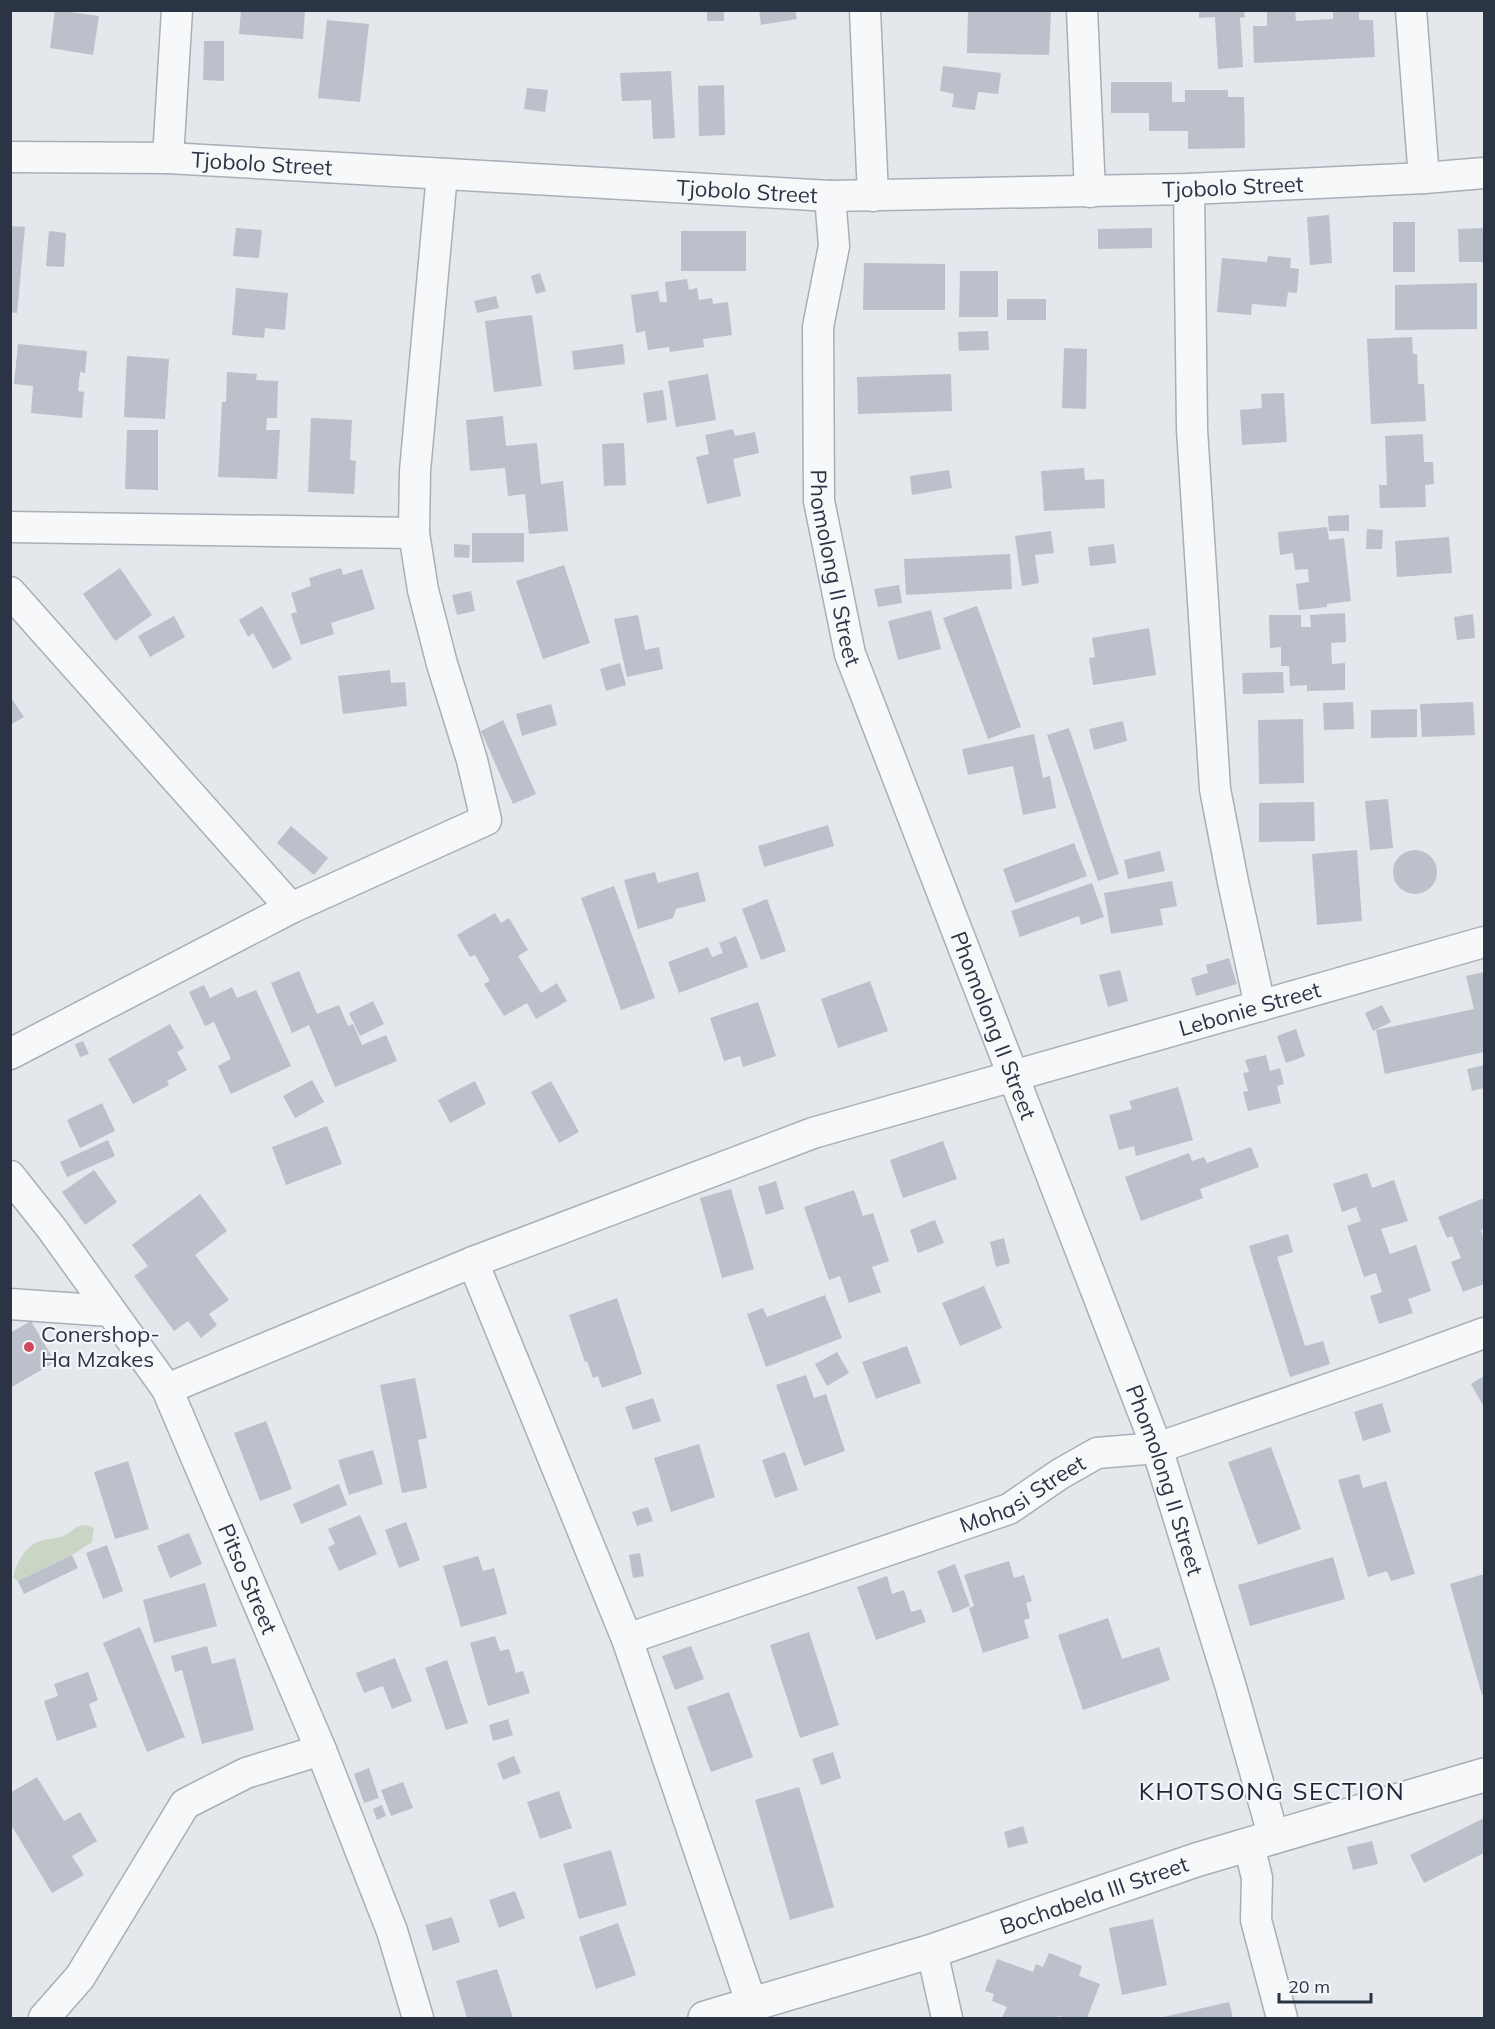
<svg xmlns="http://www.w3.org/2000/svg" width="1495" height="2029" viewBox="0 0 1495 2029" font-family="Mulish,sans-serif">
<rect width="100%" height="100%" fill="#e4e7ec"/>
<path fill="#c9d6c5" d="M86,1525L94,1528L92,1542L72,1555L18,1581L13,1578C16,1563 26,1545 41,1541C49,1538 58,1539 65,1535C75,1531 73,1526 86,1525Z"/>
<g fill="#bbc0ca">
<polygon points="55,10 99,16 93,55 50,48"/>
<polygon points="241,10 305,10 303,39 239,34"/>
<rect x="707" y="10" width="17" height="11"/>
<polygon points="759,10 795,10 797,19 761,25"/>
<polygon points="968,10 1051,10 1049,55 967,53"/>
<polygon points="1199,10 1244,10 1245,17 1240,18 1243,67 1218,69 1215,17 1199,18"/>
<polygon points="1267,10 1295,10 1296,21 1333,19 1333,10 1359,10 1359,20 1373,20 1375,57 1254,63 1253,26 1267,26"/>
<polygon points="327,20 369,24 360,102 318,98"/>
<polygon points="204,41 224,41 224,81 203,80"/>
<polygon points="943,66 1001,73 998,94 978,92 975,110 952,107 954,94 940,91"/>
<polygon points="671,71 675,138 653,139 651,100 622,101 620,73"/>
<polygon points="1111,82 1172,82 1172,102 1185,102 1185,90 1228,90 1228,97 1244,97 1245,148 1188,149 1188,131 1149,131 1149,113 1111,113"/>
<polygon points="724,85 725,135 699,136 698,86"/>
<polygon points="527,88 548,90 545,112 524,109"/>
<polygon points="1329,215 1332,263 1310,265 1307,217"/>
<rect x="1393" y="222" width="22" height="50"/>
<polygon points="10,226 25,227 17,313 10,312"/>
<polygon points="236,228 262,230 259,258 233,256"/>
<polygon points="1152,228 1152,248 1098,249 1098,229"/>
<polygon points="1484,228 1484,262 1459,262 1458,229"/>
<polygon points="49,231 66,233 64,267 46,266"/>
<rect x="681" y="231" width="65" height="40"/>
<polygon points="1268,256 1291,258 1290,268 1299,269 1297,293 1288,292 1286,307 1252,304 1251,315 1217,312 1222,258 1267,262"/>
<polygon points="864,263 945,264 945,310 863,310"/>
<polygon points="960,271 998,271 998,317 959,317"/>
<polygon points="540,273 546,291 536,294 531,276"/>
<polygon points="687,279 689,290 697,288 699,300 712,298 713,304 728,302 732,335 703,339 704,347 670,352 669,347 648,350 645,331 636,333 631,295 658,291 660,302 667,302 665,282"/>
<polygon points="1477,283 1477,329 1395,330 1395,285"/>
<polygon points="236,288 288,293 285,330 265,328 264,338 232,335"/>
<polygon points="496,296 499,308 477,313 474,301"/>
<rect x="1007" y="299" width="39" height="21"/>
<polygon points="532,315 542,386 494,392 485,321"/>
<polygon points="988,331 989,350 959,351 958,332"/>
<polygon points="1412,337 1413,354 1417,354 1418,384 1424,384 1426,421 1371,424 1367,339"/>
<polygon points="18,344 87,351 85,373 80,372 78,391 84,392 82,418 31,413 33,386 14,384"/>
<polygon points="623,344 625,364 574,370 572,351"/>
<polygon points="1064,348 1087,349 1086,409 1062,408"/>
<polygon points="127,356 169,359 165,419 124,417"/>
<polygon points="227,372 257,374 256,380 278,381 277,418 267,418 266,430 280,430 277,479 218,477 222,402 226,402"/>
<polygon points="708,374 716,420 676,427 668,381"/>
<polygon points="951,374 952,411 858,414 857,377"/>
<polygon points="663,390 667,420 647,423 643,393"/>
<polygon points="1284,393 1287,442 1242,445 1240,410 1262,408 1261,394"/>
<polygon points="503,416 506,446 537,443 541,484 563,481 568,531 529,534 525,494 508,496 505,468 470,471 466,420"/>
<polygon points="311,418 352,420 350,460 356,461 354,494 308,492"/>
<polygon points="733,429 735,436 755,432 759,453 733,459 741,496 707,504 696,457 709,454 705,435"/>
<polygon points="127,430 158,430 158,490 125,489"/>
<polygon points="1423,434 1424,462 1433,462 1434,484 1425,485 1426,507 1380,508 1379,485 1387,485 1385,436"/>
<polygon points="624,443 626,485 604,486 602,444"/>
<polygon points="1084,468 1085,480 1104,479 1105,508 1044,511 1041,471"/>
<polygon points="949,470 952,488 912,495 910,476"/>
<polygon points="1349,515 1349,531 1329,531 1328,516"/>
<polygon points="1327,527 1329,540 1344,538 1351,601 1327,604 1327,607 1299,610 1296,584 1309,582 1308,569 1295,570 1293,553 1280,555 1278,532"/>
<polygon points="1367,529 1383,530 1382,549 1366,549"/>
<polygon points="1051,531 1054,553 1035,555 1039,583 1022,586 1015,536"/>
<polygon points="472,533 524,533 524,562 472,563"/>
<polygon points="1449,537 1452,573 1397,577 1395,541"/>
<polygon points="454,544 470,545 469,558 454,557"/>
<polygon points="1114,544 1116,563 1090,566 1088,547"/>
<polygon points="1010,554 1012,589 906,595 904,559"/>
<polygon points="564,565 590,643 543,659 516,581"/>
<polygon points="120,568 152,615 115,641 83,594"/>
<polygon points="341,568 343,575 362,569 375,609 331,623 334,634 301,645 291,614 297,612 291,593 311,586 309,578"/>
<polygon points="899,585 902,603 878,607 874,589"/>
<polygon points="471,591 475,611 457,615 452,595"/>
<polygon points="262,606 292,659 273,669 253,633 248,637 239,620"/>
<polygon points="977,606 1021,727 988,739 943,618"/>
<polygon points="931,610 941,649 898,660 888,621"/>
<polygon points="1345,613 1346,642 1331,643 1332,664 1345,663 1345,690 1307,691 1307,685 1290,686 1289,666 1281,666 1281,647 1270,648 1269,615 1301,615 1301,627 1311,627 1310,615"/>
<polygon points="1473,614 1475,638 1457,640 1454,617"/>
<polygon points="638,615 645,650 659,647 663,669 627,677 614,619"/>
<polygon points="174,616 185,637 150,657 138,636"/>
<polygon points="1149,628 1156,675 1093,685 1089,658 1095,657 1092,638"/>
<polygon points="620,663 626,685 606,691 600,669"/>
<polygon points="390,670 391,683 405,682 407,706 343,714 338,676"/>
<polygon points="1283,672 1284,693 1243,694 1242,673"/>
<polygon points="10,696 24,717 10,725"/>
<polygon points="1353,702 1354,729 1324,730 1323,703"/>
<polygon points="1473,702 1475,735 1422,737 1420,704"/>
<polygon points="551,704 557,725 522,736 516,714"/>
<polygon points="1417,709 1417,737 1371,738 1371,710"/>
<polygon points="1303,719 1304,783 1259,784 1258,720"/>
<polygon points="503,720 536,794 513,804 481,731"/>
<polygon points="1123,721 1127,741 1094,750 1089,729"/>
<polygon points="1069,728 1119,874 1098,881 1047,735"/>
<polygon points="1034,734 1043,778 1050,776 1056,808 1023,815 1013,766 968,775 962,749"/>
<polygon points="1388,799 1393,848 1370,850 1365,801"/>
<polygon points="1314,802 1315,841 1259,842 1259,803"/>
<polygon points="828,825 834,846 764,867 758,846"/>
<polygon points="291,826 328,858 314,875 277,843"/>
<polygon points="1074,843 1087,876 1015,903 1003,869"/>
<circle cx="1415" cy="872" r="22"/>
<polygon points="1357,850 1362,921 1317,925 1312,854"/>
<polygon points="1160,851 1165,871 1128,879 1124,860"/>
<polygon points="655,872 658,883 698,872 706,901 676,909 673,918 638,929 624,880"/>
<polygon points="1172,881 1177,906 1160,909 1163,925 1111,934 1104,893"/>
<polygon points="1092,883 1104,917 1081,925 1079,916 1020,937 1011,911"/>
<polygon points="614,886 655,998 621,1010 581,898"/>
<polygon points="767,899 786,951 761,960 742,909"/>
<polygon points="495,913 501,923 509,918 528,950 518,956 541,993 557,983 567,1001 536,1019 527,1003 504,1016 484,984 490,981 475,955 470,957 457,935"/>
<polygon points="736,936 748,967 679,993 668,962 708,947 712,957 723,953 719,943"/>
<polygon points="1229,958 1237,984 1196,996 1191,978 1208,973 1206,965"/>
<polygon points="1120,970 1128,1001 1108,1007 1099,975"/>
<polygon points="299,971 317,1014 339,1005 348,1026 353,1024 362,1045 386,1035 397,1061 335,1087 309,1025 292,1033 271,983"/>
<polygon points="1484,972 1484,1052 1385,1074 1376,1030 1474,1009 1466,976"/>
<polygon points="870,981 888,1031 838,1048 821,999"/>
<polygon points="204,985 210,998 232,987 237,998 256,990 291,1066 231,1094 218,1066 231,1059 214,1022 205,1026 189,992"/>
<polygon points="373,1001 384,1024 360,1036 349,1013"/>
<polygon points="758,1002 776,1056 743,1067 740,1056 724,1061 710,1018"/>
<polygon points="1382,1005 1391,1022 1373,1031 1365,1013"/>
<polygon points="170,1024 184,1048 177,1052 187,1070 167,1081 169,1085 133,1104 108,1059"/>
<polygon points="1296,1029 1305,1056 1286,1063 1277,1036"/>
<polygon points="83,1041 89,1054 80,1057 75,1044"/>
<polygon points="1266,1055 1270,1071 1280,1068 1284,1084 1277,1086 1281,1103 1248,1111 1243,1092 1248,1091 1243,1073 1249,1072 1245,1060"/>
<polygon points="1484,1065 1484,1088 1472,1091 1467,1069"/>
<polygon points="312,1080 324,1102 295,1118 283,1096"/>
<polygon points="475,1081 486,1104 450,1123 438,1100"/>
<polygon points="551,1081 579,1132 559,1143 531,1092"/>
<polygon points="1178,1087 1193,1140 1136,1156 1134,1146 1119,1150 1109,1115 1132,1109 1129,1101"/>
<polygon points="102,1103 115,1131 80,1148 67,1120"/>
<polygon points="327,1126 342,1164 286,1185 272,1147"/>
<polygon points="108,1140 115,1156 67,1177 60,1162"/>
<polygon points="943,1141 957,1179 903,1198 890,1160"/>
<polygon points="1251,1147 1259,1167 1200,1189 1203,1198 1141,1221 1125,1177 1189,1153 1192,1161 1204,1157 1207,1163"/>
<polygon points="94,1170 117,1202 85,1225 62,1192"/>
<polygon points="1367,1173 1372,1188 1394,1180 1408,1221 1381,1229 1390,1254 1416,1245 1431,1291 1408,1299 1413,1313 1379,1324 1370,1296 1382,1292 1376,1273 1364,1277 1347,1226 1361,1221 1356,1207 1342,1212 1333,1184"/>
<polygon points="776,1181 784,1209 766,1215 758,1187"/>
<polygon points="731,1189 754,1269 722,1278 700,1198"/>
<polygon points="854,1190 863,1216 873,1213 889,1261 872,1267 881,1292 849,1303 840,1276 829,1280 804,1207"/>
<polygon points="200,1194 227,1231 195,1255 229,1300 209,1314 217,1325 201,1338 188,1321 174,1331 134,1276 148,1266 132,1245"/>
<polygon points="1484,1198 1484,1229 1481,1230 1484,1240 1484,1284 1463,1292 1451,1262 1461,1258 1452,1236 1447,1238 1438,1217"/>
<polygon points="935,1220 944,1243 918,1253 910,1230"/>
<polygon points="1288,1234 1293,1252 1277,1257 1305,1346 1323,1341 1330,1364 1290,1377 1249,1246"/>
<polygon points="1004,1238 1010,1263 996,1267 990,1242"/>
<polygon points="984,1286 1002,1328 960,1346 942,1303"/>
<polygon points="825,1295 842,1338 766,1367 747,1314 763,1308 767,1317"/>
<polygon points="617,1298 642,1374 602,1388 598,1376 593,1378 587,1361 585,1362 569,1315"/>
<polygon points="31,1321 55,1362 10,1388 10,1333"/>
<polygon points="907,1346 921,1383 876,1399 862,1362"/>
<polygon points="837,1352 849,1373 827,1386 815,1364"/>
<polygon points="806,1375 814,1398 826,1394 845,1451 804,1466 776,1385"/>
<polygon points="1484,1376 1484,1407 1471,1384"/>
<polygon points="415,1378 427,1438 418,1440 427,1488 402,1493 380,1385"/>
<polygon points="653,1398 661,1421 633,1430 625,1407"/>
<polygon points="1382,1403 1391,1432 1363,1441 1354,1412"/>
<polygon points="266,1421 292,1489 260,1501 234,1433"/>
<polygon points="699,1444 715,1497 671,1512 654,1458"/>
<polygon points="1271,1447 1301,1529 1258,1545 1228,1462"/>
<polygon points="373,1450 383,1484 349,1495 338,1460"/>
<polygon points="785,1452 798,1490 775,1498 762,1460"/>
<polygon points="128,1461 149,1529 115,1539 94,1472"/>
<polygon points="1359,1474 1363,1488 1386,1481 1415,1574 1391,1581 1387,1571 1368,1577 1338,1480"/>
<polygon points="339,1484 347,1505 301,1524 293,1504"/>
<polygon points="648,1507 653,1521 637,1526 632,1512"/>
<polygon points="360,1515 377,1554 339,1571 328,1547 335,1544 328,1529"/>
<polygon points="406,1522 420,1560 399,1568 385,1530"/>
<polygon points="189,1533 202,1564 170,1578 157,1546"/>
<polygon points="107,1545 123,1591 103,1599 86,1553"/>
<polygon points="640,1553 644,1576 633,1578 629,1555"/>
<polygon points="72,1555 78,1568 24,1594 18,1581"/>
<polygon points="478,1556 483,1571 494,1568 507,1614 461,1627 443,1566"/>
<polygon points="1333,1557 1345,1599 1250,1626 1238,1585"/>
<polygon points="1009,1561 1014,1578 1024,1575 1032,1601 1026,1603 1030,1618 1024,1620 1029,1638 983,1653 969,1608 974,1606 964,1575"/>
<polygon points="955,1564 970,1606 953,1613 937,1571"/>
<polygon points="1484,1574 1484,1694 1482,1695 1450,1584"/>
<polygon points="887,1576 892,1594 904,1590 911,1612 921,1609 926,1622 876,1640 857,1587"/>
<polygon points="205,1583 217,1626 154,1643 143,1600"/>
<polygon points="1108,1618 1122,1659 1159,1647 1170,1680 1083,1710 1058,1635"/>
<polygon points="140,1627 185,1737 147,1752 103,1643"/>
<polygon points="809,1632 839,1725 800,1738 770,1645"/>
<polygon points="495,1636 500,1651 509,1649 516,1673 523,1671 530,1693 488,1706 470,1643"/>
<polygon points="207,1646 212,1664 235,1658 254,1730 202,1744 182,1670 175,1672 171,1656"/>
<polygon points="691,1646 704,1679 675,1690 662,1656"/>
<polygon points="395,1658 412,1701 392,1709 383,1686 364,1693 356,1673"/>
<polygon points="447,1660 468,1723 446,1730 425,1668"/>
<polygon points="88,1672 98,1700 89,1704 97,1727 57,1741 44,1701 58,1696 54,1684"/>
<polygon points="729,1692 753,1757 711,1772 687,1707"/>
<polygon points="508,1719 513,1735 493,1741 489,1725"/>
<polygon points="833,1752 841,1778 821,1785 812,1759"/>
<polygon points="514,1756 521,1773 503,1780 497,1763"/>
<polygon points="369,1768 379,1798 364,1803 354,1774"/>
<polygon points="37,1777 64,1821 80,1812 97,1841 72,1856 84,1875 52,1893 10,1823 10,1793"/>
<polygon points="403,1782 413,1808 391,1816 381,1790"/>
<polygon points="799,1787 834,1907 790,1920 755,1800"/>
<polygon points="559,1791 572,1828 540,1839 527,1802"/>
<polygon points="382,1805 386,1816 377,1820 373,1809"/>
<polygon points="1484,1818 1484,1853 1424,1883 1410,1855"/>
<polygon points="1023,1826 1028,1843 1008,1848 1004,1832"/>
<polygon points="1372,1841 1378,1864 1353,1870 1347,1847"/>
<polygon points="611,1850 627,1905 579,1919 563,1864"/>
<polygon points="515,1891 525,1918 499,1928 489,1900"/>
<polygon points="452,1917 460,1942 433,1951 425,1925"/>
<polygon points="1153,1919 1167,1985 1122,1995 1109,1928"/>
<polygon points="618,1923 636,1975 596,1989 579,1937"/>
<polygon points="1049,1953 1082,1966 1079,1976 1100,1984 1087,2018 1064,2018 1058,2016 1057,2018 1002,2018 1007,2007 992,2001 994,1994 985,1991 997,1959 1033,1972 1036,1964 1043,1967"/>
<polygon points="497,1969 513,2018 467,2018 456,1981"/>
<polygon points="1229,2002 1233,2018 1159,2018"/>
</g>
<g fill="none" stroke-linecap="round" stroke-linejoin="round">
<g stroke="#a9aeb7" stroke-width="33">
<g id="minor">
<polyline points="865,10 873,196"/>
<polyline points="1082,10 1090,192"/>
<polyline points="1411,10 1424,178"/>
<path id="s1" d="M10,157L168,158L830,196L1189,189L1424,178L1484,173"/>
<polyline points="168,158 177,10"/>
<polyline points="1189,189 1192,429 1215,789 1233,882 1260,1006"/>
<path id="s2" d="M830,196L834,246L818,327L819,501L850,654L1157,1448L1230,1684L1274,1838"/>
<polyline points="10,527 414,533"/>
<polyline points="10,592 291,908"/>
<polyline points="10,1054 291,908 486,820 472,760 442,664 423,590 414,533 415,471 442,174"/>
<path id="s3" d="M10,1176L52,1229L167,1389L321,1750L392,1931L418,2018"/>
<polyline points="473,1262 627,1639 752,2005"/>
<polyline points="10,1304 110,1311"/>
<path id="s4" d="M167,1389L473,1262L813,1133L1484,942"/>
<path id="s5" d="M627,1639L1009,1509L1060,1474L1097,1453L1157,1448L1386,1369L1484,1333"/>
<polyline points="1249,1845 1257,1878 1256,1920 1282,2018"/>
<polyline points="932,1951 947,2018"/>
<polyline points="44,2018 80,1977 185,1804 246,1773 321,1750"/>
</g>
</g>
<g stroke="#a9aeb7" stroke-width="36">
<g id="tertiary">
<path id="s6" d="M705,2018L932,1951L1196,1860L1484,1775"/>
</g>
</g>
<use href="#minor" stroke="#f7f8fa" stroke-width="30"/>
<use href="#tertiary" stroke="#f7f8fa" stroke-width="33"/>
</g>
<circle fill="#d1495b" stroke="#f4f6f9" stroke-width="2" cx="29" cy="1347" r="6"/>
<g text-anchor="middle" stroke-width="4.5" stroke-linejoin="round" paint-order="stroke">
<g font-size="22" fill="#2b3445" stroke="#f4f6f9">
<text dy="8" stroke="none"><textPath href="#s1" startOffset="252">Tjobolo Street</textPath></text>
<text dy="8" stroke="none"><textPath href="#s1" startOffset="1224">Tjobolo Street</textPath></text>
<text dy="8" stroke="none"><textPath href="#s1" startOffset="738">Tjobolo Street</textPath></text>
<text dy="8" stroke="none"><textPath href="#s2" startOffset="375">Phomolong II Street</textPath></text>
<text dy="8" stroke="none"><textPath href="#s4" startOffset="1149">Lebonie Street</textPath></text>
<text dy="8" stroke="none"><textPath href="#s2" startOffset="861">Phomolong II Street</textPath></text>
<text dy="8" stroke="none"><textPath href="#s2" startOffset="1347">Phomolong II Street</textPath></text>
<text dy="8" stroke="none"><textPath href="#s5" startOffset="422">Mohasi Street</textPath></text>
<text dy="8" stroke="none"><textPath href="#s3" startOffset="471">Pitso Street</textPath></text>
<text dy="8" stroke="none"><textPath href="#s6" startOffset="408">Bochabela III Street</textPath></text>
</g>
<g font-size="22" fill="#2b3445" stroke="#f4f6f9" text-anchor="start">
<text x="41" y="1342">Conershop-<tspan x="41" dy="25">Ha Mzakes</tspan></text>
</g>
<g font-size="24" letter-spacing="1.5" fill="#1d2536" stroke="#f4f6f9">
<text x="1272" y="1800">KHOTSONG SECTION</text>
</g>
</g>
<rect width="1495" height="2029" fill="none" stroke="#2b3445" stroke-width="24"/>
<path d="M1279 1993v9h92v-9" fill="none" stroke="#2b3445" stroke-width="3"/>
<text x="1288" y="1993" font-size="18" fill="#2b3445" stroke="#f4f6f9" stroke-width="4.5" paint-order="stroke">20 m</text>
</svg>
